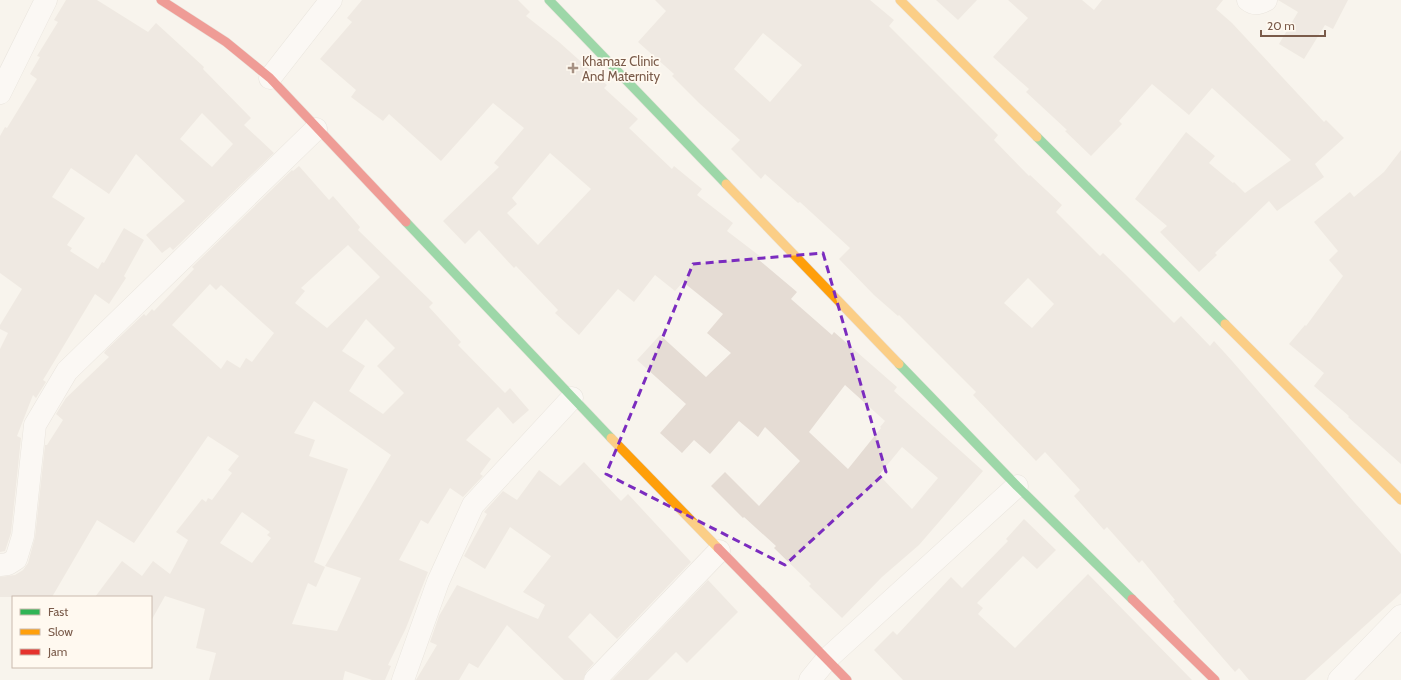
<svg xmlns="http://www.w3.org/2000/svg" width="1401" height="680" viewBox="0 0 1401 680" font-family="Cabin,sans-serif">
<rect width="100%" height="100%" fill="#f8f4ed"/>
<g fill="#e5dcd4" fill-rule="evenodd">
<path d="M66,0H97L148,32L156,23L204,67L203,69L251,118L244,125L274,153L173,250L170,247L162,253L146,235L185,201L136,154L109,194L71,168L52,197L85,218L67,245L72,248L70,251L98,269L102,262L104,263L124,228L144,240L124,276L126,278L109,304L95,294L43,380L46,382L36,398L33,395L17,436L21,438L11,533L5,551L0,552V349L8,333L0,329V325L22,289L0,273V136L5,127L7,128L37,79L30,74L40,57L37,56L58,22L54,20ZM202,113L233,144L212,167L180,139Z"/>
<path d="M362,0H518L530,12L526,16L559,42L607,85L604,88L638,119L629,128L672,169L674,166L702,189L697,195L733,223L727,231L761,257L759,260L797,292L791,299L832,335L834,332L897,387L894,391L983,471L919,545L882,577L842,618L809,586L811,584L774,548L776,546L744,517L743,518L711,486L725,472L759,506L800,461L765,427L758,437L739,421L710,454L694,440L682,453L660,433L686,404L637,360L660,335L706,377L731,353L707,333L723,314L683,282L675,291L655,275L634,302L618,289L579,335L555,313L558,310L516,266L514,268L479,230L465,244L443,221L499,167L494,163L524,128L493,103L441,161L389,114L383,121L351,97L356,90L320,59L352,22L347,18ZM550,153L591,189L538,245L507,213L517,204L512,198ZM845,385L885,421L880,427L881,428L848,469L809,432ZM902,447L938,478L912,509L879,475Z"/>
<path d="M655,0H870L894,20L889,26L998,135L994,140L1029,176L1030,175L1062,205L1056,212L1100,256L1103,253L1125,274L1174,323L1181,316L1210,346L1214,341L1233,362L1354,502L1401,554V593L1305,680H1249L1239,668L1235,672L1173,601L1175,600L1142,560L1139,563L1107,527L1104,530L1074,496L1080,490L1045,452L1036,461L973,395L976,392L899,315L898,316L874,295L839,259L850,248L800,202L798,203L765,174L761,179L731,149L740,140L699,103L672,76L674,74L638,42L666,11ZM763,33L802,65L770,102L734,69ZM1028,278L1054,304L1032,328L1004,303Z"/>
<polygon points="936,0 977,0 958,20"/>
<polygon points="1008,0 1082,0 1094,10 1102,0 1223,0 1216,9 1232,23 1324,122 1326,120 1344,138 1315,164 1324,177 1277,211 1269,201 1215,253 1217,255 1199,272 1160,232 1167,226 1135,199 1186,132 1215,156 1209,163 1233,183 1234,182 1245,193 1291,160 1212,88 1189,115 1152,84 1119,121 1122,124 1091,156 1065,131 1067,130 1026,92 1029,89 993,57 1028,18"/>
<polygon points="1278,0 1348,0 1333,29 1325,25 1304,59 1279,44 1298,12"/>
<polygon points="1401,150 1401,464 1348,417 1349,416 1314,386 1324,373 1289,344 1305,325 1306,326 1343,276 1329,260 1338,251 1314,222 1350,192 1354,197 1384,172"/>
<path d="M299,166L329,200L333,196L360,227L358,230L433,303L429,307L461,342L458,345L505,393L510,388L529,410L513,424L498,407L466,440L491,459L480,474L483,476L463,497L450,488L428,524L421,520L399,560L428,572L406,628L388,665L391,666L385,680H372L345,671L343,680H209L216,653L196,648L205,609L165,596L151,621V597H95L122,561L142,576L153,561L170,574L188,540L176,532L202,499L206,502L208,498L212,500L232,473L228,470L239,456L208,436L134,543L97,520L52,597H0V577L15,575L23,570L28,563L35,537L45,445H47L63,420L56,414L66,398L109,357L104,353L106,350L144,314L146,316L152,309L154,311L194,269L192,267L292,170L293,171ZM348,245L380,277L327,328L295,303L305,291L301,288ZM210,284L216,290L221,285L274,333L252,362L246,358L240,368L227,360L221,369L172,325ZM366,319L395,348L377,366L404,393L383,414L349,391L365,366L342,351ZM314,401L391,455L325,566L361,578L337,631L292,624L308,583L316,587L325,567L314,562L348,469L309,456L315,440L294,433ZM242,512L270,532L267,535L271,538L252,563L220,543Z"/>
<polygon points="584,462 621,501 628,494 691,562 617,639 590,613 568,637 594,663 586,672 583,680 564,680 507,625 478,668 469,663 459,680 416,680 437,645 430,642 439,616 457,585 538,619 545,605 523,592 551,556 510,527 485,569 464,556 487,514 484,512 503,491 517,500 539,470 560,486"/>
<polygon points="1024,519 1056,550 1037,569 1023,556 977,603 983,608 978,614 1015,648 1088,574 1192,680 903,680 874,650 893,631 897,635 951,577 962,588 1008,541 1006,539"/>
<polygon points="708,580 738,612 687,663 676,652 648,680 612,680"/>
</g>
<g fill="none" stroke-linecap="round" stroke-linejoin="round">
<g stroke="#d8d1cb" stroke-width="23">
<g id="street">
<path d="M1248,0C1254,5 1259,4 1266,0"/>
<polyline points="270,78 331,0"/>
<polyline points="0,93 46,0"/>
<polyline points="0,565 8,564 16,559 23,536 35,425 67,371 316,129"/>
<polyline points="403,680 438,582 473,505 572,398"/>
<polyline points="595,680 719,551"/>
<polyline points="810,680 827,659 1017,486"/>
<polyline points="1339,680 1401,616"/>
</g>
</g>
<g stroke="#d8d0c9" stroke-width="10">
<g id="fast">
<polyline points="549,0 726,184"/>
<polyline points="1037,137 1225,324"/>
<polyline points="406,222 611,438"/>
<polyline points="899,364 1017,486 1132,599"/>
</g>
</g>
<g stroke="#d8d0c9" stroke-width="10">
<g id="slow">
<polyline points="900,0 1037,137"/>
<polyline points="726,184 899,364"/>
<polyline points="1225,324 1401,500"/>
<polyline points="611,438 718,548"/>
</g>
</g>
<g stroke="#d8d0c9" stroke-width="10">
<g id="jam">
<polyline points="161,0 226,42 270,78 406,222"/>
<polyline points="718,548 847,680"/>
<polyline points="1132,599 1215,680"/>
</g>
</g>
<use href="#street" stroke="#fefdfc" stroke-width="22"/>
<use href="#fast" stroke="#30b455" stroke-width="9"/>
<use href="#slow" stroke="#ff9f0a" stroke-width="9"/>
<use href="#jam" stroke="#e5322d" stroke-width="9"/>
</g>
<path d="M0 0H1401V680H0ZM823,253L886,472L785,565L606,474L693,264Z" fill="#f8f4ed" fill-opacity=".55" fill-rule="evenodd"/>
<path fill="none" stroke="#7b2cbf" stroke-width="3" stroke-dasharray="8 5" stroke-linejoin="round" d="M823,253L886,472L785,565L606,474L693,264Z"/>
<path fill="#a69183" stroke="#fff9f0" stroke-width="1.5" d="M571 62h4v4h4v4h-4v4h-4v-4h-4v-4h4z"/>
<g text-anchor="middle" stroke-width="3.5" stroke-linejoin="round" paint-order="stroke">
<g font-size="13" fill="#7a5b4a" stroke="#fff9f0" text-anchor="start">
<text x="582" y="66">Khamaz Clinic<tspan x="582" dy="15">And Maternity</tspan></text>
</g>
</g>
<rect x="12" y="596" width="140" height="72" fill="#fff9f0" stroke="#cabaae"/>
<rect x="20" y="609" width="20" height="6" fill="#30b455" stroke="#cabaae"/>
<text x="48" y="616" font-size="12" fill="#7a5b4a">Fast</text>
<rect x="20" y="629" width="20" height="6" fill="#ff9f0a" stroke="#cabaae"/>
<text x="48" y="636" font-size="12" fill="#7a5b4a">Slow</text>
<rect x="20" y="649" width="20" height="6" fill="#e5322d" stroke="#cabaae"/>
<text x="48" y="656" font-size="12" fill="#7a5b4a">Jam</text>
<path d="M1261 30v6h64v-6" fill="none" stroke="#7a5b4a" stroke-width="2"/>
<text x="1267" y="30" font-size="12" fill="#7a5b4a" stroke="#fff9f0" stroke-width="3" paint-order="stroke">20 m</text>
</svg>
